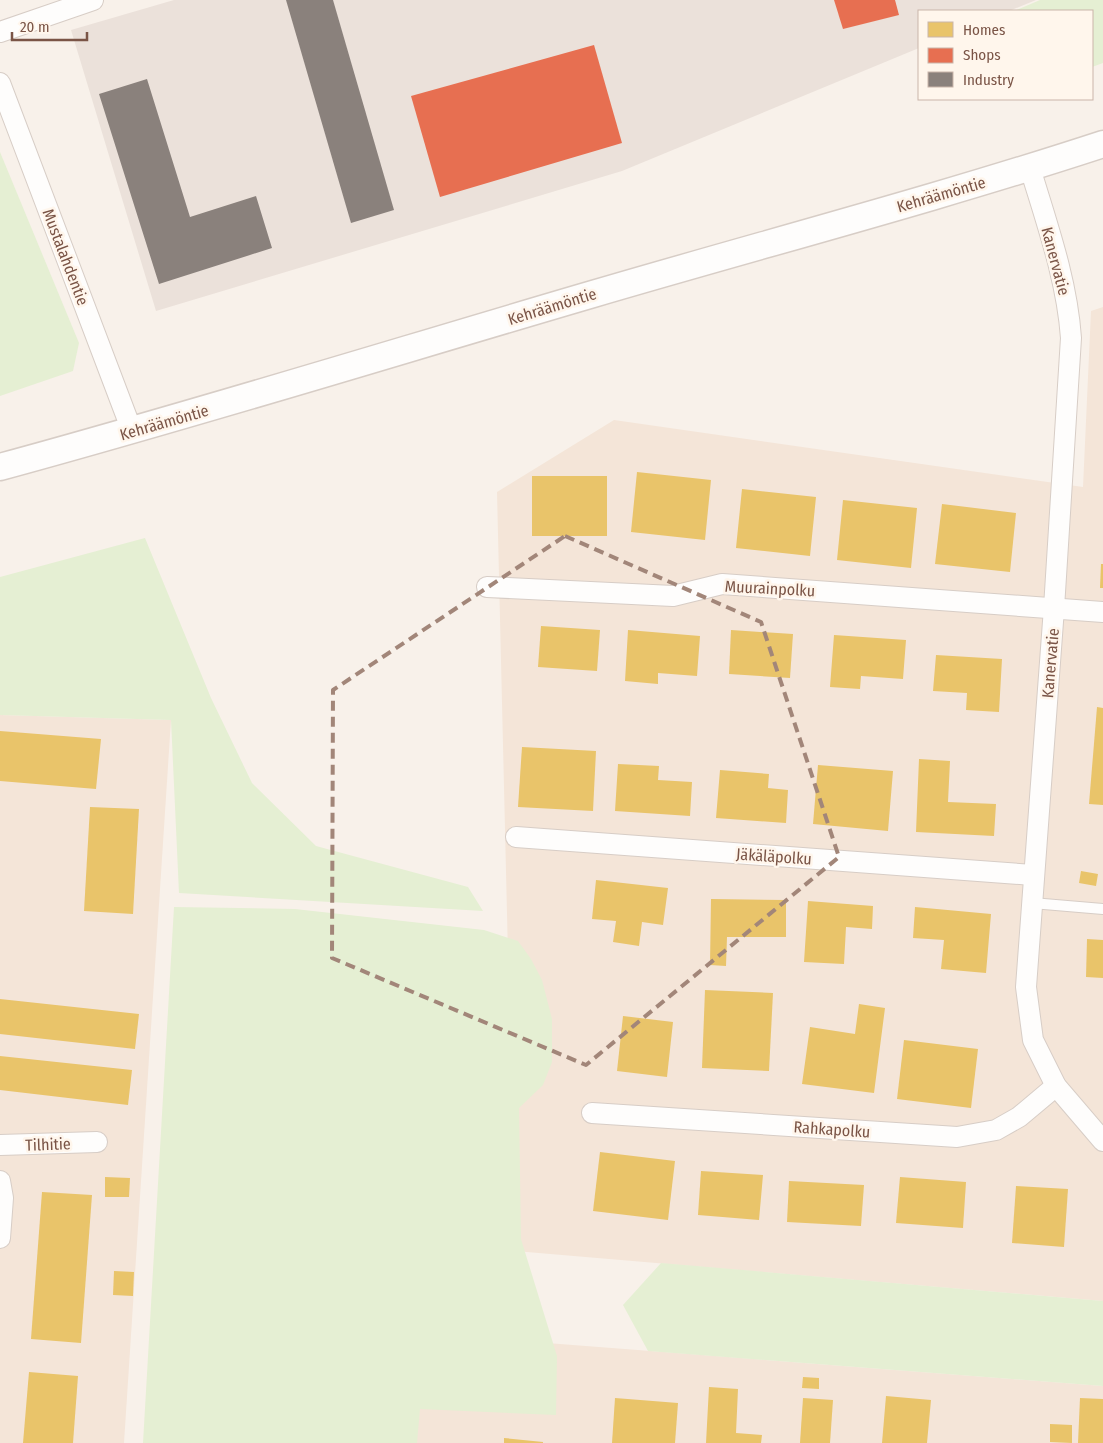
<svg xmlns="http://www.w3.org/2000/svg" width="1103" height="1443" viewBox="0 0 1103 1443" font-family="'Fira Sans Condensed',sans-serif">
<rect width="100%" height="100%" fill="#f8f1ea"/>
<g fill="#f4e5d8">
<polygon points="1103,307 1103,1301 515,1251 497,492 614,420 1083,487 1091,311"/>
<polygon points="0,715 171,720 124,1443 0,1443"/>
<polygon points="429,1334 1103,1386 1103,1443 415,1443"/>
</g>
<polygon fill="#ebe1da" points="174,0 1036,0 1009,11 919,11 919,48 622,171 156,311 71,30"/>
<g fill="#e5efd3">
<polygon points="1040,0 1103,0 1103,63 1092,67 1092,11 1014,11"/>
<polygon points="0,152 79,343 73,371 0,396"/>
<polygon points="145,538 211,698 252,783 316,846 468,887 483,911 179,893 171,720 0,715 0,577"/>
<polygon points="174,907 295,909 484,930 518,941 531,959 542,980 552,1019 552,1062 543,1085 519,1108 521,1239 557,1356 556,1415 420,1409 417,1443 143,1443"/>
<polygon points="661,1263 1103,1301 1103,1386 648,1351 623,1305"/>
</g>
<g fill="#e9c46a">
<polygon points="637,472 711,480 705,540 631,532"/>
<rect x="532" y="476" width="75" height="60"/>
<polygon points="742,489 816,497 810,556 736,548"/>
<polygon points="843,500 917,508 911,568 837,560"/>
<polygon points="942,504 1016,513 1010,572 935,564"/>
<polygon points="1101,564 1103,564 1103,588 1100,588"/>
<polygon points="541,626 600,630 597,671 538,667"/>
<polygon points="628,630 700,636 697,676 658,673 658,684 625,681"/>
<polygon points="731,630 793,634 790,678 729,674"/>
<polygon points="834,635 906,640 903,679 861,676 860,689 830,687"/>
<polygon points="936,655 1002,659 999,712 966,710 967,693 933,691"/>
<polygon points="1097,707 1103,708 1103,805 1089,804"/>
<polygon points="0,731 101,739 96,789 0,781"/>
<polygon points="522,747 596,751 593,811 518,807"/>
<polygon points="919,759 950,761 948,802 996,804 994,836 916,832"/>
<polygon points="618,764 659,766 658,780 692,782 690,816 615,811"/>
<polygon points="818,765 893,771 888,831 813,824"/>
<polygon points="720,770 769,774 768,788 788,790 786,823 716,818"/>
<polygon points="90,807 139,809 133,914 84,911"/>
<polygon points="1081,871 1098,874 1096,886 1079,883"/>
<polygon points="596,880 668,888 663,925 642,922 639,946 613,942 616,921 592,919"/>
<polygon points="711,899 786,900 786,937 727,937 726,966 710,965"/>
<polygon points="808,901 873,906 872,929 846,927 844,964 804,962"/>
<polygon points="915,907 991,914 986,973 941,969 944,940 913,938"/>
<polygon points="1087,939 1103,940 1103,978 1086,977"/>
<polygon points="705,990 773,993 769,1071 702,1068"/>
<polygon points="0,999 139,1014 135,1049 0,1034"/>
<polygon points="859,1004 885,1008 874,1093 802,1084 810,1027 855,1034"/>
<polygon points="623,1016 673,1022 667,1077 617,1071"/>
<polygon points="904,1040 978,1049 971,1108 897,1099"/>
<polygon points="0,1056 132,1070 128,1105 0,1090"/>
<polygon points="600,1152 675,1161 668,1220 593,1211"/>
<polygon points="701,1171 763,1175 759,1220 698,1215"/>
<polygon points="105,1177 130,1178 129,1197 105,1197"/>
<polygon points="900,1177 966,1182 963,1228 896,1223"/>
<polygon points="789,1181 864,1185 861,1226 787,1222"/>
<polygon points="1016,1186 1068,1189 1064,1247 1012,1243"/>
<polygon points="42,1192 92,1195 81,1343 31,1339"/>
<polygon points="114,1271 134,1272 133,1296 113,1295"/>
<polygon points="29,1372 78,1376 73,1443 23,1443"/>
<polygon points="803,1377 819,1378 819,1389 802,1388"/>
<polygon points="709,1387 738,1389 736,1433 762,1435 761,1443 706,1443"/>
<polygon points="886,1396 931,1400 927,1443 882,1443"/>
<polygon points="615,1398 678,1403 675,1443 612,1443"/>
<polygon points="803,1398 833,1400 830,1443 800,1443"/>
<polygon points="1080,1398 1103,1399 1103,1443 1078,1443"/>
<polygon points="1050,1424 1072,1425 1072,1443 1050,1442"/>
<polygon points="504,1438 543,1442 543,1443 504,1443"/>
</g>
<g fill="#e76f51">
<polygon points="834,0 895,0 899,15 843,29"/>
<polygon points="594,45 622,143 440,197 411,96"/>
</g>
<g fill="#8a817c">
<polygon points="286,0 333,0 394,210 351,223"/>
<polygon points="147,79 190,217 256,196 272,248 159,284 99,94"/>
</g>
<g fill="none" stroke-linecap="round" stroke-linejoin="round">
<g stroke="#d7cdc6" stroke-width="12">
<polyline id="service" points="1032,903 1103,909"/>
</g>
<g stroke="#d7cdc6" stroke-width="22">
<g id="minor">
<polyline points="0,32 93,0"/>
<polyline points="0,83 132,431"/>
<path d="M1030,168C1047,224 1067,280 1071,338L1054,608L1026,987L1033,1040L1056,1086L1103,1141"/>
<polyline points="487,587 673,596 722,584 1103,612"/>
<polyline points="516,837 1033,875"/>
<polyline points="592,1113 957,1137 996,1130 1019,1117 1056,1086"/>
<polyline points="0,1145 97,1142"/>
<polyline points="0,1181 3,1198 0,1238"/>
</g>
</g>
<g stroke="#d7cdc6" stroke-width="29">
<path id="tertiary" d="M0,467C199,413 395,352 593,294C763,244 935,199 1103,144"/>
</g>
<use href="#service" stroke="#fefdfc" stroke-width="10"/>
<use href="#minor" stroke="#fefdfc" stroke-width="20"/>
<use href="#tertiary" stroke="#fefdfc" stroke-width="26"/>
</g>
<path fill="none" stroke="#a28679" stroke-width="4" stroke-dasharray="10 6" stroke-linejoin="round" d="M565,536L761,622L839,857L586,1065L332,958L333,690Z"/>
<g text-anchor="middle" stroke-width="5" stroke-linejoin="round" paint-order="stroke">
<g font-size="16" fill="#7a5446" stroke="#fff6ec">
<text transform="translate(941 194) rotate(-16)" y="6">Kehräämöntie</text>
<text transform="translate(66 257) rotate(69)" y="6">Mustalahdentie</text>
<text transform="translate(1056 261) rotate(75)" y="6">Kanervatie</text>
<text transform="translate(552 306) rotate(-17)" y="6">Kehräämöntie</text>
<text transform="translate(164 422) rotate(-16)" y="6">Kehräämöntie</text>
<text transform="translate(770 588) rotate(3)" y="6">Muurainpolku</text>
<text transform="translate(1050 663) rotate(-85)" y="6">Kanervatie</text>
<text transform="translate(774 856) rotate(4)" y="6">Jäkäläpolku</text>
<text transform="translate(832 1129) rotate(4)" y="6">Rahkapolku</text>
<text transform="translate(48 1144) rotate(-2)" y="6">Tilhitie</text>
</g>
</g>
<rect x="918" y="10" width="175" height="90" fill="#fff6ec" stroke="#cab5aa"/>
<rect x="928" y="22" width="25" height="15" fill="#e9c46a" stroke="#cab5aa"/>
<text x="963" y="35" font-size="15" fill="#7a5446">Homes</text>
<rect x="928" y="48" width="25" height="15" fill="#e76f51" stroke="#cab5aa"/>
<text x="963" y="60" font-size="15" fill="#7a5446">Shops</text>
<rect x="928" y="72" width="25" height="15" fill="#8a817c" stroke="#cab5aa"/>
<text x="963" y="85" font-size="15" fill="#7a5446">Industry</text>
<path d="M12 32v8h75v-8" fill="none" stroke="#7a5446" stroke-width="2.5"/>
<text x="20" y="32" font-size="15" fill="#7a5446" stroke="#fff6ec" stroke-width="4" paint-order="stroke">20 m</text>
</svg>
